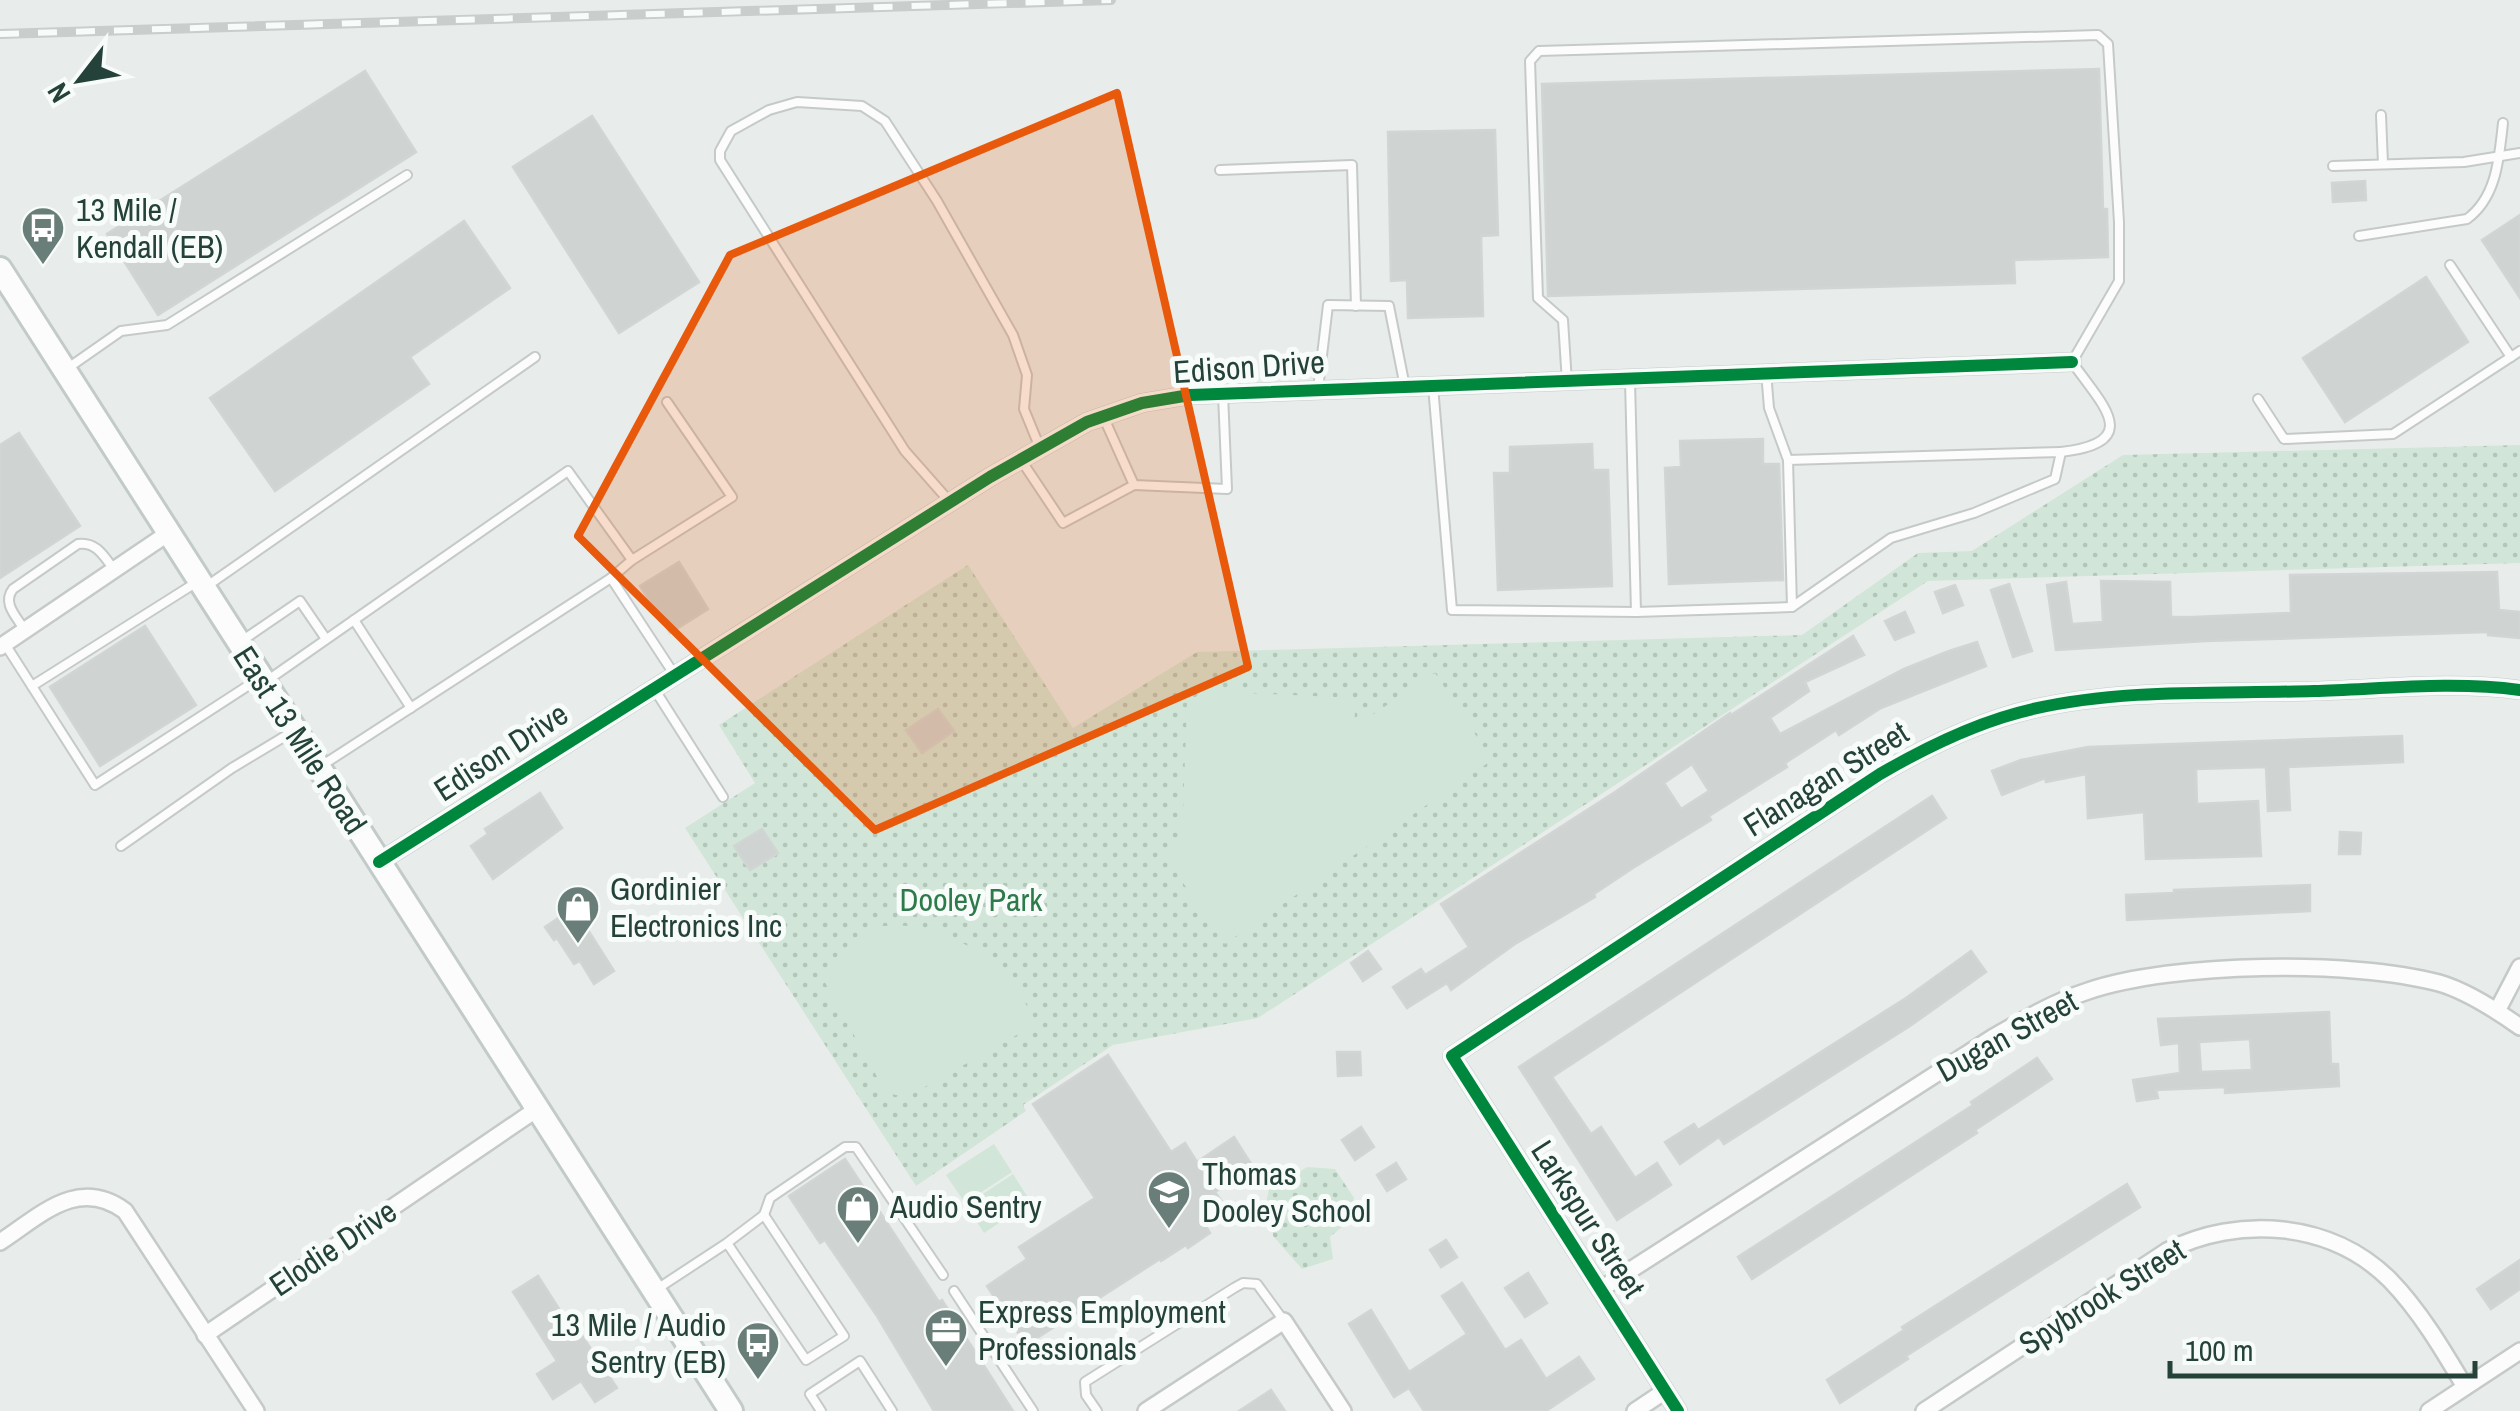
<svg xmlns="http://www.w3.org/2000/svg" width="2520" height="1411" viewBox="0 0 2520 1411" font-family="'Archivo Narrow',sans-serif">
<defs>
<pattern id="park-dots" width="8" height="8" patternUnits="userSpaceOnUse" patternTransform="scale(2.5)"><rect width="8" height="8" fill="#d1e6d8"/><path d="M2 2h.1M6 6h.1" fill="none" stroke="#b3c6ba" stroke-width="1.8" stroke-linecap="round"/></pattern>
</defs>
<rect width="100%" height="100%" fill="#e8edeb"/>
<g fill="url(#park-dots)">
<polygon points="2520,445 2520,563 1928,581 1258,1018 1113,1045 1023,1105 1026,1111 916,1186 685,828 755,783 719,725 968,565 1073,728 1197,652 1802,635 1918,553 1972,551 2123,455"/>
<polygon points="1307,1167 1335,1169 1354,1198 1349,1221 1330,1237 1333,1259 1302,1269 1273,1236 1273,1224 1264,1213 1271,1179 1286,1169 1296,1174"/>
</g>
<g fill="#d1e6d8">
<polygon points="1435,673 1492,760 1225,944 1162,852 1182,839 1187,703 1204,691 1356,698 1354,727"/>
<path d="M878,926C891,926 905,925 918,927C970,936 1016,976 1036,1024L907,1097L886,1093L822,977L840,952Z"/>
<polygon points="994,1144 1012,1172 965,1203 946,1175"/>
<polygon points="1013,1174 1031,1202 984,1233 966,1205"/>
</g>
<g fill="#cfd4d2" stroke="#d1d6d4" stroke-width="2.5" fill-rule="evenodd">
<polygon points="2099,69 2103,209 2107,209 2108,257 2014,260 2015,283 1548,296 1542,84"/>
<polygon points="365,71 416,152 158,315 107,234"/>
<polygon points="592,116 699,282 619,333 513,167"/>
<polygon points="1495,130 1498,235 1481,236 1483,316 1408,318 1407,280 1391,281 1388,132"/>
<polygon points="2365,181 2366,200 2333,202 2332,183"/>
<polygon points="2520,215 2520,298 2482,240"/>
<polygon points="464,221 510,288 410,357 429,384 275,491 210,398"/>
<polygon points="2426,277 2468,342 2345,422 2303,358"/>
<polygon points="19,433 80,526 0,578 0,445"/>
<polygon points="1763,439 1763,464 1779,464 1783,580 1669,584 1665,468 1681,467 1680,441"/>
<polygon points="1592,444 1593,470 1608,470 1612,586 1498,590 1494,473 1510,473 1510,447"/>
<polygon points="679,562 708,609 670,633 640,586"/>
<polygon points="2497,572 2499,610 2520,612 2520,638 2488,635 2488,632 2206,641 2056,650 2047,585 2066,582 2072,624 2103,622 2101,581 2170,582 2171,617 2193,617 2291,613 2290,575"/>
<polygon points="2009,584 2032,651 2013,657 1991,590"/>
<polygon points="1955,585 1963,605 1943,613 1935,592"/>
<polygon points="1905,612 1914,632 1895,640 1885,621"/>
<polygon points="145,626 196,705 100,766 50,687"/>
<path d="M1853,636L1864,655L1805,682L1809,691L1770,718L1780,734L1904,669L1949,651L1977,642L1986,666L1881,708L1839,735L1836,730L1785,763L1787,767L1709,816L1711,820L1633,868L1594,894L1595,897L1515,944L1451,990L1447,983L1407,1008L1393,987L1421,969L1425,975L1469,947L1441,904L1615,792L1730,713L1731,715ZM1692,764L1709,791L1681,809L1664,783Z"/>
<polygon points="938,709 954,731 922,753 906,730"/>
<polygon points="2402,736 2403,762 2288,767 2290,810 2268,811 2266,767 2196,769 2197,804 2258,801 2261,856 2146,859 2144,812 2088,818 2086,774 2046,782 2045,778 2002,795 1992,771 2021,760 2088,747"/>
<polygon points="540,793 562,828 493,879 471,846 488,834 485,829"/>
<polygon points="1932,796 1946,818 1552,1077 1591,1134 1601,1127 1635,1178 1657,1163 1671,1185 1617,1220 1519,1067"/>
<polygon points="762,829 778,853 750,870 734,846"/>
<polygon points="2340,832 2361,833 2360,854 2339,854"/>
<polygon points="2310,885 2310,911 2127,920 2126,895 2174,893 2174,890"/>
<polygon points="570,910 577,922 581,919 614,971 594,984 580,961 574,964 557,938 554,940 545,927"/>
<polygon points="1368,951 1381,969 1363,981 1351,963"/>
<polygon points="1971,951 1986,972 1910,1026 1724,1144 1719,1137 1680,1164 1665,1142 1694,1124 1698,1130 1906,998"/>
<path d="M2329,1012L2331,1064H2338L2339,1086L2225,1093V1087L2156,1090L2158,1098L2137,1101L2133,1080L2180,1073L2179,1043L2161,1045L2158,1019ZM2250,1039L2252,1070L2201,1072L2199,1042Z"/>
<polygon points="1337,1052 1360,1052 1361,1075 1338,1076"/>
<polygon points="1108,1055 1171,1152 1185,1143 1197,1162 1234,1137 1253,1167 1215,1192 1228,1210 1205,1225 1210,1233 1188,1248 1186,1245 1161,1261 1160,1259 1026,1345 987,1286 1027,1259 1019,1247 1095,1198 1033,1104"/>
<polygon points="2037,1058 2052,1079 1975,1130 1977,1133 1752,1279 1738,1257 1973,1105 1971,1102"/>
<polygon points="1361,1127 1374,1147 1355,1160 1342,1140"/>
<polygon points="845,1159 939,1302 942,1300 1013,1411 934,1411 877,1316 825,1240 820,1243 789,1196"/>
<polygon points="1396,1163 1406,1179 1387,1191 1377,1175"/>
<polygon points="2127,1184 2140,1207 1906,1356 1908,1359 1840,1403 1827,1380 1904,1330 1902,1327"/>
<polygon points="1446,1240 1457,1257 1441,1267 1430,1250"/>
<polygon points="2520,1260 2520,1289 2491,1309 2477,1289"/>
<polygon points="1528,1273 1547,1303 1525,1317 1505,1288"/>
<polygon points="538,1276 575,1334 579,1331 617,1388 595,1402 581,1381 553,1399 537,1374 557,1361 513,1292"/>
<polygon points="1462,1283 1505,1350 1521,1340 1546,1379 1579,1357 1594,1379 1546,1411 1424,1411 1409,1388 1394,1397 1349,1324 1371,1310 1409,1372 1467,1334 1442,1296"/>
<polygon points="1271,1390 1285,1411 1239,1411"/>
</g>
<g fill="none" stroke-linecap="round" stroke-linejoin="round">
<g stroke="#c5cac8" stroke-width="12">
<g id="service">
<polyline points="2381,115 2383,164"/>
<polyline points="2333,166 2464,162 2520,153"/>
<polyline points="1220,170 1352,165 1356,306"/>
<path d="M2359,236L2467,219C2497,197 2499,158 2503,123"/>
<polyline points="2450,265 2511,357"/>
<polyline points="68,368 121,331 167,325 407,175"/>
<polyline points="1766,372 1769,408 1788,460 1792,607 1891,538 1974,513 2055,479 2061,452 1788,460"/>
<path d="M1567,383L1563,320L1538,298L1530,61L1539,51L2098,35L2108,44L2119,222V281L2072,362C2103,406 2144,442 2061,452"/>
<polyline points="1433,386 1452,610 1636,612 1630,381"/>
<polyline points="1318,389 1328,305 1389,306 1405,387"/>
<polyline points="2258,399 2284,439 2393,434 2520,351"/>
<polyline points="1103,416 1134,485 1227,489 1223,394"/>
<polyline points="1021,460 1063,523 1134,485"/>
<polyline points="950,502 905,451 720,160 720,151 731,131 769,110 797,102 862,106 885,121 937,201 1013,335 1027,375 1024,409 1040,448"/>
<polyline points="611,578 632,560 732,497 667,402"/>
<polyline points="207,586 535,357"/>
<polyline points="1636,612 1792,607"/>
<polyline points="354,620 568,471 632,560"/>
<path d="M24,629C16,616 2,603 13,589L78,544C97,541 105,558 115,571"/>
<polyline points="243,640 300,601 326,639"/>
<polyline points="5,644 95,785 260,678"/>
<polyline points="268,680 354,620 411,708"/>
<polyline points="32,686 197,582"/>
<polyline points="653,687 723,797"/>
<polyline points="321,766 611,578 674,674"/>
<polyline points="121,846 232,768 292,732"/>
<polyline points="764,1215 770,1198 845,1147 856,1147 943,1275"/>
<polyline points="657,1289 727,1243 806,1360 844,1336 764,1215 727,1243"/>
<polyline points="954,1291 1033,1411"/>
<polyline points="821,1411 810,1394 860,1361 892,1411"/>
<polyline points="1097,1411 1086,1395 1085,1382 1234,1288 1243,1283 1257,1284 1284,1321"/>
</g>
</g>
<g stroke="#c5cac8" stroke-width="20">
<g id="minor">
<polyline points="0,647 167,534"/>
<polyline points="379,862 990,477 1087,422 1142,403 1190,395 2072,362"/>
<polyline points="2497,1011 2520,967"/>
<path d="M0,1242C40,1216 78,1176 125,1211L256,1411"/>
<path d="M1601,1289L1992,1038C2023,1020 2054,1002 2088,991C2173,962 2352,960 2439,983C2467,991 2496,1010 2520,1027"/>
<polyline points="205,1335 537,1109"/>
<polyline points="1146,1411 1284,1321 1343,1411"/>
<polyline points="1635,1411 1665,1391"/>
<path d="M1678,1411L1452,1056L1880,774C1928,746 1979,721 2033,709C2124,688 2222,694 2314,691C2382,689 2453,681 2520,690"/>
<path d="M1924,1411L2167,1251C2238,1215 2331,1221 2390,1280C2420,1311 2443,1350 2465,1387"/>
<polyline points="2429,1411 2520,1351"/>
</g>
</g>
<g stroke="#c3cbc8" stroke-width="28">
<polyline id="secondary" points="0,269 731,1411"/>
</g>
<use href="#service" stroke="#fcfcfc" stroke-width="8"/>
<use href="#minor" stroke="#fcfcfc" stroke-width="15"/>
<use href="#secondary" stroke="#fcfcfc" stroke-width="22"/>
<g stroke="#c9cdcc" stroke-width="10">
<polyline id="rail" points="0,34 1111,0"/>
</g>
<use href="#rail" stroke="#f7fbf9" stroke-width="6" stroke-dasharray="19" stroke-linecap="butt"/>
<g stroke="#f7fbf9" stroke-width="19">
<g id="cycleway">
<polyline points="379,862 990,477 1087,422 1142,403 1190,395 2072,362"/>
<path d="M1678,1411L1452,1056L1880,774C1928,746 1979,721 2033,709C2124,688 2222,694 2314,691C2382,689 2453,681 2520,690"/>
</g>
</g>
<use href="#cycleway" stroke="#00873e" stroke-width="12"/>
</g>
<path fill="#e8590c" fill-opacity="0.2" stroke="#e8590c" stroke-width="8" stroke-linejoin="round" d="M1117,93L1248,667L875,830L578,536L730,255Z"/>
<defs>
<g id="bus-pin" transform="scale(2.25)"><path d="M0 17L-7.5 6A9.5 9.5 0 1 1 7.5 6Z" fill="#697e78" stroke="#f7fbf9"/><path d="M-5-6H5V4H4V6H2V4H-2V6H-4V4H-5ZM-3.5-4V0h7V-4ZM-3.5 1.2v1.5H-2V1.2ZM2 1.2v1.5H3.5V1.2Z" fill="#fff"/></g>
<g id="shop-pin" transform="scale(2.25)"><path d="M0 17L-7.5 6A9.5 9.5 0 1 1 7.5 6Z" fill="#697e78" stroke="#f7fbf9"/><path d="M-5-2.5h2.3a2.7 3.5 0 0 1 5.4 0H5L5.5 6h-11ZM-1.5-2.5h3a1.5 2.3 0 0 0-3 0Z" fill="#fff"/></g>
<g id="school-pin" transform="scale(2.25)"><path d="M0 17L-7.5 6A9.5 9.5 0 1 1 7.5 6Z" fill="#697e78" stroke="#f7fbf9"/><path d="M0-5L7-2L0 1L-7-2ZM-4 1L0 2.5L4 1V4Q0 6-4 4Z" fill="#fff"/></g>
<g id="office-pin" transform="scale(2.25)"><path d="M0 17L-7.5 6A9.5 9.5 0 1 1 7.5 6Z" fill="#697e78" stroke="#f7fbf9"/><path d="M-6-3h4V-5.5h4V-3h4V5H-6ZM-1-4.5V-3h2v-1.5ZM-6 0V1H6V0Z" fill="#fff"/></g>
</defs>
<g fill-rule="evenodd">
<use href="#bus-pin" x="43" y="228"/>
<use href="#shop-pin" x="578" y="907"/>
<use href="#school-pin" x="1169" y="1192"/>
<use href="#shop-pin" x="858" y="1207"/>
<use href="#office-pin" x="946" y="1330"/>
<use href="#bus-pin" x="758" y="1343"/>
</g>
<g text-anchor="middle" stroke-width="10" stroke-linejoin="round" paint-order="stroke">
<g font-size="32" fill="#24423a" stroke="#f7fbf9" text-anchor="start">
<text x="76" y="221">13 Mile /<tspan x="76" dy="37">Kendall (EB)</tspan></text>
<text x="610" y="900">Gordinier<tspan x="610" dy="37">Electronics Inc</tspan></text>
<text x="1202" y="1185">Thomas<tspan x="1202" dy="37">Dooley School</tspan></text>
<text x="890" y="1218">Audio Sentry</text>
<text x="978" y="1323">Express Employment<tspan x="978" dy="37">Professionals</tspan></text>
<text x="726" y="1336" text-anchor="end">13 Mile / Audio<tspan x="726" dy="37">Sentry (EB)</tspan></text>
</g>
<g font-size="32" fill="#24423a" stroke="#f7fbf9">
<text transform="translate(1249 367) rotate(-4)" y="11">Edison Drive</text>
<text transform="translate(300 740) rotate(57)" y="11">East 13 Mile Road</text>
<text transform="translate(501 752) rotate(-33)" y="11">Edison Drive</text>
<text transform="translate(1826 779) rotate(-32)" y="11">Flanagan Street</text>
<text transform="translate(2007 1036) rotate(-29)" y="11">Dugan Street</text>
<text transform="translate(1588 1219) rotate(57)" y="11">Larkspur Street</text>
<text transform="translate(333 1248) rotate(-34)" y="11">Elodie Drive</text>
<text transform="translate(2102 1297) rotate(-32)" y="11">Spybrook Street</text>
</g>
<g font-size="32" fill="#2d7a4b" stroke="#f7fbf9">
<text x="971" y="911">Dooley Park</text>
</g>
</g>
<g transform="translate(80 80) rotate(239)" stroke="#f7fbf9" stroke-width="8" paint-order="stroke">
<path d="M0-8L18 38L0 25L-18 38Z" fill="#24423a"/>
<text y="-15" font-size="28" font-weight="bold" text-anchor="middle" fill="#24423a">N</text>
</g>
<path d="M2170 1361v15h305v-15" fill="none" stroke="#24423a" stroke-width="5"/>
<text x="2185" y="1361" font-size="30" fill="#24423a" stroke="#f7fbf9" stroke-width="8" paint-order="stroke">100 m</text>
</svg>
